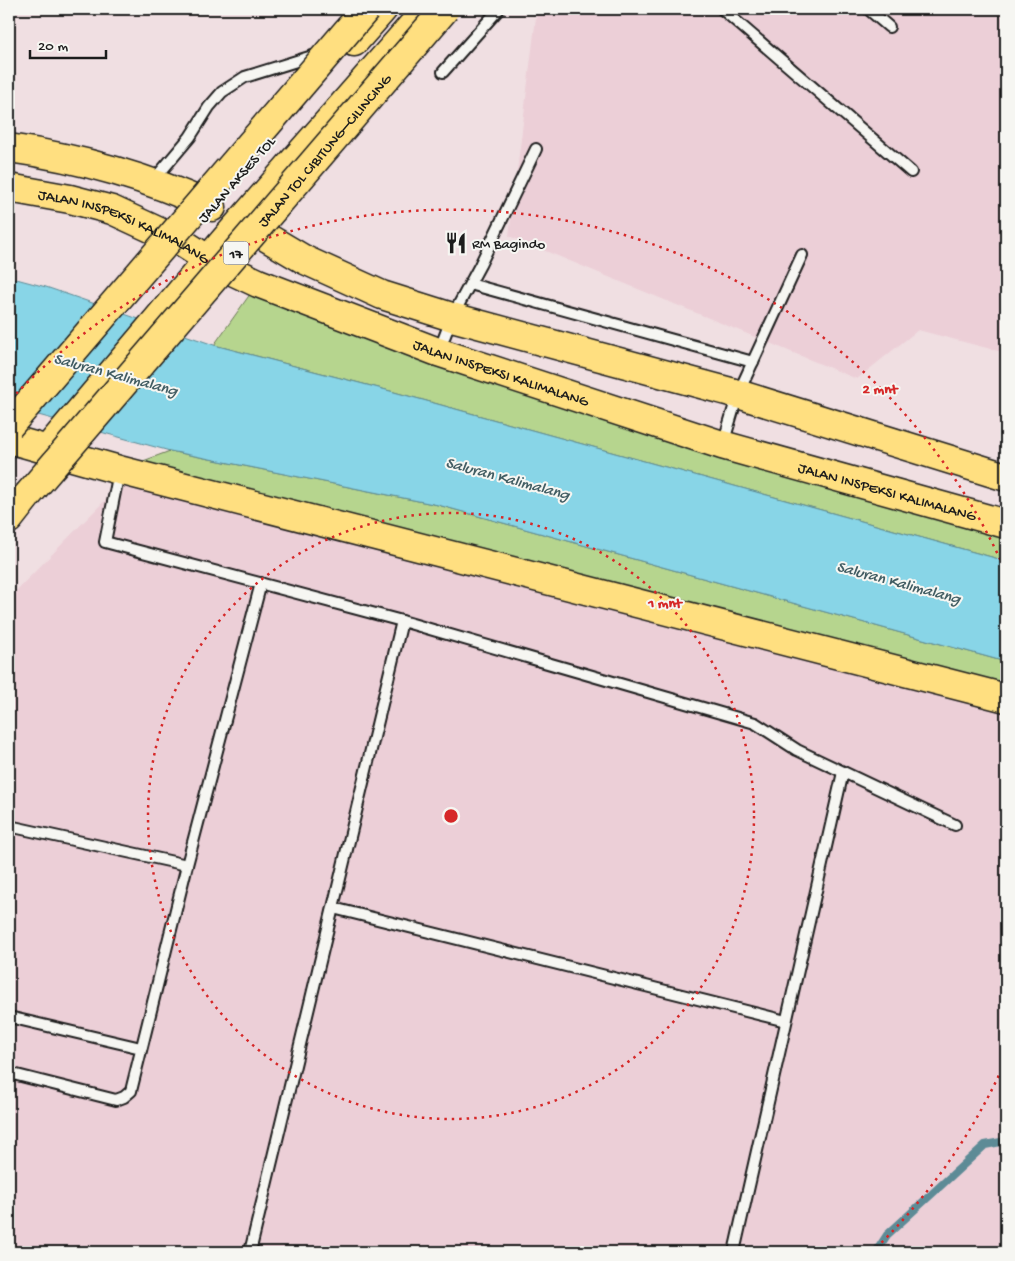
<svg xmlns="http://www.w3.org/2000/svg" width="1015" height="1261" viewBox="0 0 1015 1261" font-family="'Gochi Hand',sans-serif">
<rect width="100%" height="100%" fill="#f0dfe2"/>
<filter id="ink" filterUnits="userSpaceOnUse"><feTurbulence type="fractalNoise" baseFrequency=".02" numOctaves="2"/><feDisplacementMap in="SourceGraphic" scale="10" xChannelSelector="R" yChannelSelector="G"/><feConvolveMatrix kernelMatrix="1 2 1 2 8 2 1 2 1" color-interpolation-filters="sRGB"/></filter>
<g filter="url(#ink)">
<g fill="#eccfd7">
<polygon points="537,9 1006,9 1006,353 918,330 857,379 509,236"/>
<polygon points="125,480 1006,705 1006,1252 9,1252 9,598"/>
</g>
<g fill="#b6d58e" stroke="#697855">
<polygon points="258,283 1006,524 1006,561 394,392 214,345"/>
<polygon points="170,451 438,505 1006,662 1006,698 119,470"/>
</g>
<polygon fill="#88d5e7" stroke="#5d8b96" points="9,277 46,287 214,345 394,392 1006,561 1006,662 438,505 170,451 9,407"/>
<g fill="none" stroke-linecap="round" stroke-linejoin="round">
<polyline stroke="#5d8b96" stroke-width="8" points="876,1252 887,1235 985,1145 1006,1141"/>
<g stroke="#1c1c1c" stroke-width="14">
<g id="service">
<polyline points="722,9 911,172"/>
<polyline points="868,9 889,27"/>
<polyline points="443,72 499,9"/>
<polyline points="153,181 190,137 209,107 222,92 245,77 319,54"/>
<polyline points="470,284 753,362"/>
<polyline points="439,351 452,317 480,265 536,149"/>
<polyline points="723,444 738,394 802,255"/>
<polyline points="119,472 105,542 402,621 755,723 797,750 955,825"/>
<polyline points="9,826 187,865"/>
<polyline points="333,908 786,1021"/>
<polyline points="9,1017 141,1048"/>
<polyline points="9,1073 116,1100 124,1097 131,1091 187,865 261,583"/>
<polyline points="250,1252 402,621"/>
<polyline points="734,1252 843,772"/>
</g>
</g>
<g stroke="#1c1c1c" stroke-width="31">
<g id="primary">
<polyline points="354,42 383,9"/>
<path d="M9,148C79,158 147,177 212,207"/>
<path id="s1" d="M9,188L70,199L112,210L181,242L209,260L258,283L438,352L722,445L1006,524"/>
<polyline points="241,222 305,260 382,295 452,317 738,394 1006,477"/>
<polyline points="9,439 119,470 1006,698"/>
<polyline points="47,450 224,241 427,9"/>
</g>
</g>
<g stroke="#1c1c1c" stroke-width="31">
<polyline id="motorway" points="9,519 27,496"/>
</g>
<use href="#service" stroke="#f6f6f2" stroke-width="10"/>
<use href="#primary" stroke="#ffdf80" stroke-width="28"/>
<use href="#motorway" stroke="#ffdf80" stroke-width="28"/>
<g stroke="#1c1c1c" stroke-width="31" stroke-linecap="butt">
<g id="motorway-bridge">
<polyline points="9,426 366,9"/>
<path id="s2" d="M27,496L445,9"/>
</g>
</g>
<use href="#motorway-bridge" stroke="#ffdf80" stroke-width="28"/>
</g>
</g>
<g fill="none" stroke="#d62828" stroke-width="2.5" stroke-dasharray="2.5 5">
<circle cx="451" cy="816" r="303"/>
<path d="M1005 1062A606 606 0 0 1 872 1252M11 399A606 606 0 0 1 1005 570"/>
</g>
<defs>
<g id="restaurant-bare" transform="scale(1.725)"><path d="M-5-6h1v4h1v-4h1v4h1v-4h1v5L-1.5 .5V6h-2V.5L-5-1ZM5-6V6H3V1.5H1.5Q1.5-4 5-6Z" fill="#1c1c1c" stroke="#f6f6f2" stroke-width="2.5" paint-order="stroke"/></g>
</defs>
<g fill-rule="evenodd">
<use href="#restaurant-bare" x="456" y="243"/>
</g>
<g text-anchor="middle" stroke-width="4" stroke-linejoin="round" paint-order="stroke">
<rect fill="#f6f6f2" stroke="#5d5d5c" stroke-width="1" x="223.5" y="241.5" width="25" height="23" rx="4"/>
<g font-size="14" font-weight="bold" fill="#1c1c1c">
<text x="236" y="258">17</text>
</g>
<g font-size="15" fill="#1c1c1c" stroke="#f6f6f2">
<text dy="5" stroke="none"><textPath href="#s2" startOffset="456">JALAN TOL CIBITUNG–CILINCING</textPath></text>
<text transform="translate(236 179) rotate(-49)" y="5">JALAN AKSES TOL</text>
<text dy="5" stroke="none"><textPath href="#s1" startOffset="122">JALAN INSPEKSI KALIMALANG</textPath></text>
<text dy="5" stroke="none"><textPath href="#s1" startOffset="528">JALAN INSPEKSI KALIMALANG</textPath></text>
<text dy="5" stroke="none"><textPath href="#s1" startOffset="932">JALAN INSPEKSI KALIMALANG</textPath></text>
</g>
<g font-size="15" fill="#1c1c1c" stroke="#f6f6f2" text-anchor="start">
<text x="472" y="248">RM Bagindo</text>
</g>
<g font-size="16" font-style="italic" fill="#425d63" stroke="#f6f6f2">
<text transform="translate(116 373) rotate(15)" y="6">Saluran Kalimalang</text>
<text transform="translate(508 477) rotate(15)" y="6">Saluran Kalimalang</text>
<text transform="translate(899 581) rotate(15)" y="6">Saluran Kalimalang</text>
</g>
</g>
<circle cx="451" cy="816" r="8" fill="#d62828" stroke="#f6f6f2" stroke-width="2.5"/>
<g font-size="15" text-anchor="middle" font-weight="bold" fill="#d62828" stroke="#f6f6f2" stroke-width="4" stroke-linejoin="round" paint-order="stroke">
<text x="880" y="393">2 mnt</text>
<text x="665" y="607">1 mnt</text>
</g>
<rect width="1015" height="1261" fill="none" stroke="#f6f6f2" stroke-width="30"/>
<rect x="15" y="15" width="985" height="1231" fill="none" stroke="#1c1c1c" stroke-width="2" filter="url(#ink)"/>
<path d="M30 50v8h76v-8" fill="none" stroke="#1c1c1c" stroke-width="2.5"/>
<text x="38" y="50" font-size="15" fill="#1c1c1c" stroke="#f6f6f2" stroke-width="4" paint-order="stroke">20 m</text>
</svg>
